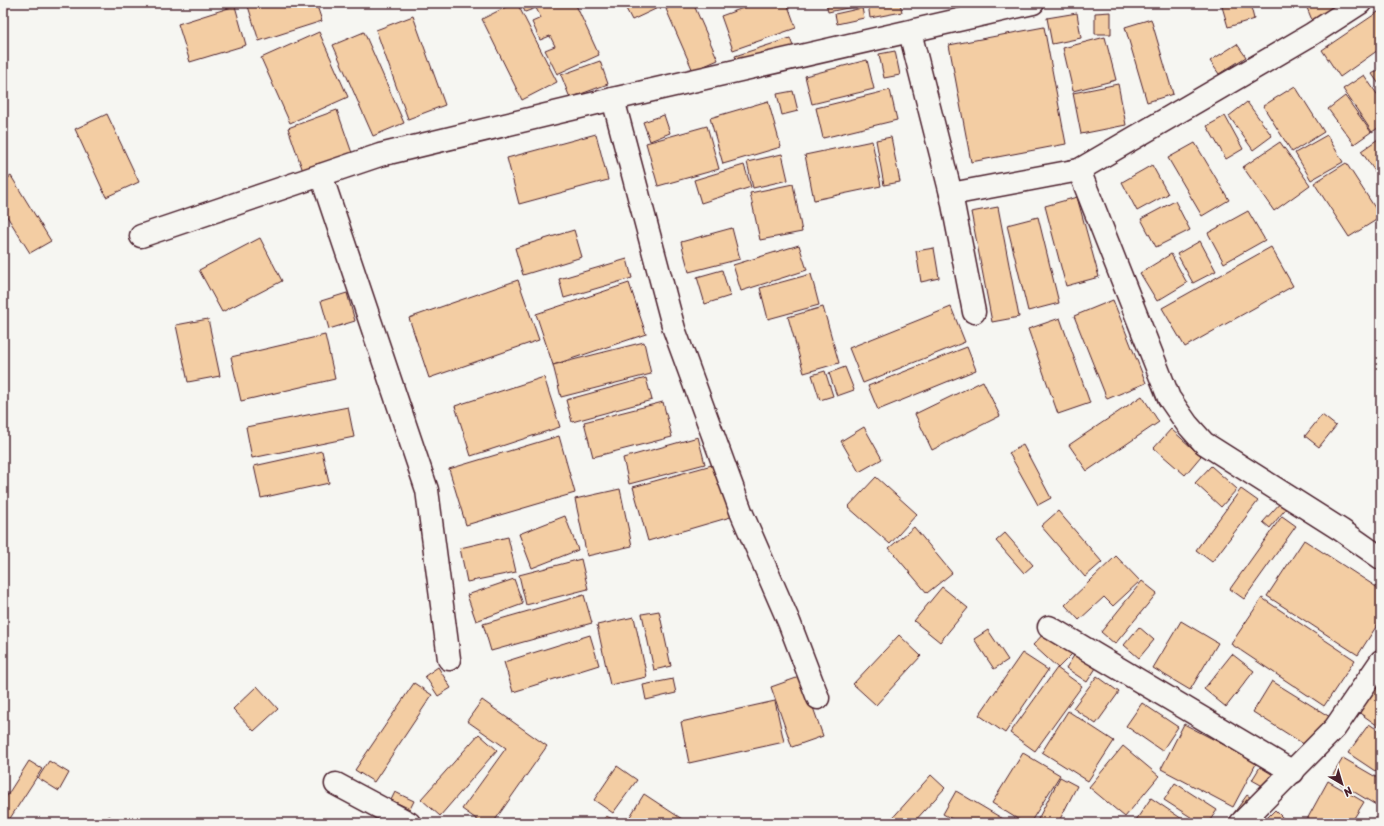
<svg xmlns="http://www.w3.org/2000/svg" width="1384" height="826" viewBox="0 0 1384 826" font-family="Sriracha,sans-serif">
<rect width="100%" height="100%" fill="#f6f6f2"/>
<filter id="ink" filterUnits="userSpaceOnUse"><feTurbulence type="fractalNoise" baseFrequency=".025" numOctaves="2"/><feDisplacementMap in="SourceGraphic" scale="8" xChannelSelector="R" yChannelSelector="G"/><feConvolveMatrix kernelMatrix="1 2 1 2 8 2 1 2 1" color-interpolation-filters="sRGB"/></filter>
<g filter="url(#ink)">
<g fill="#f3cda3" stroke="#4a1f2b">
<polygon points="247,3 316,3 322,21 259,41"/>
<polygon points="514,3 517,3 557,82 522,100 482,19"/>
<polygon points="521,3 575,3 599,55 557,74 545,50 555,46 550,36 540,40 532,22 541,18 536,8 525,12"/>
<polygon points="623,3 661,3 662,6 632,20"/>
<polygon points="678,3 693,3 718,60 693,71 666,9"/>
<polygon points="757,3 787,3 796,28 733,50 721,16"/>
<polygon points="826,3 862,3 862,5 828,12"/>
<polygon points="868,3 900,3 902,12 870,18"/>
<polygon points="1221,3 1250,3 1254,19 1228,27"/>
<polygon points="1305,3 1339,3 1341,8 1312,20"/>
<polygon points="235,6 246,45 190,62 178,24"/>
<polygon points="862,8 864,18 837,24 835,14"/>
<polygon points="1381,10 1381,48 1340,77 1322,50"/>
<polygon points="1111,12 1111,34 1095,34 1095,13"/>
<polygon points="1077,13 1081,38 1052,44 1047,18"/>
<polygon points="413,16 445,105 408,119 376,30"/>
<polygon points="1151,19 1173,94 1147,102 1125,27"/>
<polygon points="1044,27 1066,144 971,162 949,45"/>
<polygon points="319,32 348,97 290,123 261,58"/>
<polygon points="364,32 404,123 373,136 333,45"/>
<polygon points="1105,37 1116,80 1073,91 1063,48"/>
<polygon points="790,38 794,49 739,67 735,56"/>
<polygon points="1237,44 1246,57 1219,74 1210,61"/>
<polygon points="895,51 900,75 884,78 879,54"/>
<polygon points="867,60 874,89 812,104 805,76"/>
<polygon points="600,61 608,84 570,98 561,75"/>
<polygon points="1381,68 1381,87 1372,74"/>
<polygon points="1364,75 1381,100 1381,126 1372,132 1343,89"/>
<polygon points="1118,84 1126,125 1081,134 1073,93"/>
<polygon points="1295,86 1324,132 1292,152 1263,106"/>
<polygon points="890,90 897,120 823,138 816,108"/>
<polygon points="793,91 798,111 782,115 777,94"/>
<polygon points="1345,96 1371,132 1354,144 1328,109"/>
<polygon points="768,101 781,147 723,164 710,118"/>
<polygon points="1247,102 1272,136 1253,150 1229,116"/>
<polygon points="337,110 353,156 304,174 288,128"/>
<polygon points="107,114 139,182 106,197 75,129"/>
<polygon points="664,115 670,133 650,141 643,122"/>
<polygon points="1225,116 1243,149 1226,159 1207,126"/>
<polygon points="707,126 719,169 658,186 646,143"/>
<polygon points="596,134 608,180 519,204 507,158"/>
<polygon points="1327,135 1343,162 1311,180 1295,153"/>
<polygon points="891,137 900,182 884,185 876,140"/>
<polygon points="1381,137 1381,180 1361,151"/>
<polygon points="872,141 881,186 814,200 805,155"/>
<polygon points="1280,142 1310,185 1274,211 1243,167"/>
<polygon points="1195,143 1229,200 1202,216 1168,158"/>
<polygon points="782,154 788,180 753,188 747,162"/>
<polygon points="1346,163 1381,217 1349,237 1314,183"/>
<polygon points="744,165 751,187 701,203 694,180"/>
<polygon points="1152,165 1168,194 1137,211 1122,182"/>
<polygon points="11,176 51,241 30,253 3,210 3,181"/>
<polygon points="793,184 802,232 760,240 750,193"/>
<polygon points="1077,197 1099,277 1066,286 1045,206"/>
<polygon points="1175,201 1190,230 1156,247 1141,219"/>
<polygon points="998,207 1019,317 992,322 971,212"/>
<polygon points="1248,211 1265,240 1224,263 1208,233"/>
<polygon points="1038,217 1059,303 1028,311 1007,225"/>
<polygon points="732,228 740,259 689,272 681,242"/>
<polygon points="574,230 582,257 523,275 515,248"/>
<polygon points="260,238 282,281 222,312 199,270"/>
<polygon points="1200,241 1216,271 1193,283 1177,254"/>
<polygon points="799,245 807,270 741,291 733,265"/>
<polygon points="1271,247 1293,286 1185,347 1162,308"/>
<polygon points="934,248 939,278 921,282 916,251"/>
<polygon points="1171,254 1187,283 1157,301 1140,273"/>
<polygon points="627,259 632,278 564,298 559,279"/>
<polygon points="722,270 730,296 705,304 697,277"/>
<polygon points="811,274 819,305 768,319 760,288"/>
<polygon points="518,280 539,340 429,378 409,318"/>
<polygon points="629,283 646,334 553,365 536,314"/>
<polygon points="347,293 355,321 329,329 321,301"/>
<polygon points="1113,300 1146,383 1107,399 1074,316"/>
<polygon points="823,307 839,363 804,373 788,317"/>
<polygon points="951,307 965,342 863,383 849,348"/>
<polygon points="1060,318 1090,403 1058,414 1028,329"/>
<polygon points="208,319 220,376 188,382 176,325"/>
<polygon points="325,335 335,379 241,401 231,357"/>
<polygon points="644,342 651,374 561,397 553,365"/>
<polygon points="967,347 976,370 878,410 868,386"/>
<polygon points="845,367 854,390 837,396 829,373"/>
<polygon points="825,371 833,396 820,400 812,375"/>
<polygon points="544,377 560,427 471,456 455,406"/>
<polygon points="646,378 652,400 572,422 566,400"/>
<polygon points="983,381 1000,416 932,450 915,414"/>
<polygon points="1142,396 1159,422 1087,471 1069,445"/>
<polygon points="663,402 672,437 593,457 584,422"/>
<polygon points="348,407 354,437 252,458 246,427"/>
<polygon points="1322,415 1336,426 1319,447 1305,436"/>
<polygon points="864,427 882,459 859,472 841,441"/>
<polygon points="1171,429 1201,456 1185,475 1154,448"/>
<polygon points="559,436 575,493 466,525 449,469"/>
<polygon points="698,437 705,464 629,484 623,458"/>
<polygon points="1023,445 1051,498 1038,505 1009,453"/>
<polygon points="322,451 329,483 261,498 254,466"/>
<polygon points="719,463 734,516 648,541 633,487"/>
<polygon points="1211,466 1237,489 1221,507 1195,483"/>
<polygon points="876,477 917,514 890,544 848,507"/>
<polygon points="620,489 632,546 587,556 575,499"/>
<polygon points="1241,489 1258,501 1212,562 1196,550"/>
<polygon points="1282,501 1288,506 1270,528 1263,522"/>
<polygon points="1058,511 1102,562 1085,577 1041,526"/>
<polygon points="565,516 578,550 532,568 519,534"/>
<polygon points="1282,516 1296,526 1244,599 1230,589"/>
<polygon points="914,527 952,573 927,593 889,548"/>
<polygon points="1005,533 1033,565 1024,573 996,541"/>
<polygon points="508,537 516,572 467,582 460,548"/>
<polygon points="1304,540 1381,590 1381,619 1358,655 1267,596"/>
<polygon points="1116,556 1140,581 1113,606 1104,597 1079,620 1065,605"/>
<polygon points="581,559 588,589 526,605 519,575"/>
<polygon points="514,579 523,604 476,621 467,595"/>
<polygon points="1142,581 1157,593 1115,644 1101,632"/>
<polygon points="942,587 968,608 940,642 914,621"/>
<polygon points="584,595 592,623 491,651 483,624"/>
<polygon points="1262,598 1355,660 1324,706 1231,644"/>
<polygon points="659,611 671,666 654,670 642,614"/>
<polygon points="634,617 647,677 610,685 597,625"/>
<polygon points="1181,621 1218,643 1190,690 1153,668"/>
<polygon points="1139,627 1154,640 1139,658 1124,645"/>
<polygon points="988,630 1008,660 994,669 974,639"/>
<polygon points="1047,630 1072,654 1058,668 1033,645"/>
<polygon points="590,635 599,665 513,692 504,662"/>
<polygon points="899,635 921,656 876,705 853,684"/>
<polygon points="1022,653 1048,670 1005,733 979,715"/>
<polygon points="1075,654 1096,668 1087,682 1066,668"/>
<polygon points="1232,654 1254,671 1226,707 1204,689"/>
<polygon points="438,667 451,688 438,696 425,676"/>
<polygon points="1057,668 1082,686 1035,751 1010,733"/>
<polygon points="1381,670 1381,728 1354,709"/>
<polygon points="802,676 823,736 792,747 771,687"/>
<polygon points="1097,676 1119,692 1096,724 1073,708"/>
<polygon points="673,679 676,693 646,700 643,685"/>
<polygon points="1272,681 1330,717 1310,748 1253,712"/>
<polygon points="414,683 432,695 374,782 355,770"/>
<polygon points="257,686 278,709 254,731 233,709"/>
<polygon points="482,700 547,746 493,823 482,823 462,809 506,748 467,721"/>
<polygon points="775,701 784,742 689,763 681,722"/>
<polygon points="1142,703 1178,727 1162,751 1126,726"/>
<polygon points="1068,711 1114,741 1088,781 1042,752"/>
<polygon points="1184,724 1257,762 1233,807 1161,769"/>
<polygon points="1369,724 1381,732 1381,775 1348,753"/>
<polygon points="479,734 497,750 440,816 421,799"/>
<polygon points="1123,746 1159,776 1125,817 1089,787"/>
<polygon points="1023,753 1060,775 1030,823 1024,823 992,803"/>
<polygon points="1343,758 1381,780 1381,808 1331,778"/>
<polygon points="29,761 42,769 7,823 3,823 3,802"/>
<polygon points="49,761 69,773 59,791 38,778"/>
<polygon points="617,766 637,780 613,813 594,800"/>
<polygon points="1260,767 1275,776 1268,789 1252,780"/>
<polygon points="931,775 945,788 913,823 888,823"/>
<polygon points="1060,777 1077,786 1058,823 1036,823"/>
<polygon points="1328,781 1364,802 1351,823 1305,823"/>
<polygon points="1175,783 1217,810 1208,823 1200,823 1164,800"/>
<polygon points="956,791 1010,823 959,823 943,814"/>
<polygon points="395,792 414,801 410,809 391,800"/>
<polygon points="644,794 688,823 626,823"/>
<polygon points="1247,795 1255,801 1239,823 1231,817"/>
<polygon points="1151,798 1188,823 1134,823"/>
<polygon points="1275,810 1288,823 1262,823"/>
<polygon points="109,816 120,823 104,823"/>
<polygon points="606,816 619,822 618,823 602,823"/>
</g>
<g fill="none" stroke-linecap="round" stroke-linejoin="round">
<g stroke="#4a1f2b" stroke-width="25">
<g id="minor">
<polyline points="910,32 951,194 1079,170 1312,34 1360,3"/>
<polyline points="613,99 674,329 742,514 789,622 818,698"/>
<polyline points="1079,170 1169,398 1187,424 1204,443 1341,530 1381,558"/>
<polyline points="321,175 427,490 449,659"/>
<polyline points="951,194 974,312"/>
<polyline points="141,236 380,155 613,99 1033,3"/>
<polyline points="1049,627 1293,772"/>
<polyline points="336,784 409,823"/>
<polyline points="1241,823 1335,728 1381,661"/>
</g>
</g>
<use href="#minor" stroke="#f6f6f2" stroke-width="22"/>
</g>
</g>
<rect width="1384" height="826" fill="none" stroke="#f6f6f2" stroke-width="16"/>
<rect x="8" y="8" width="1368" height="810" fill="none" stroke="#4a1f2b" stroke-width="1.5" filter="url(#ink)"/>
<g transform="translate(1342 784) rotate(142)" stroke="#f6f6f2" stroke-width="3" paint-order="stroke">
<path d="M0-3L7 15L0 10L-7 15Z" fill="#4a1f2b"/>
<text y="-6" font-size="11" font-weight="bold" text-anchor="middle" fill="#4a1f2b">N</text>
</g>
</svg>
